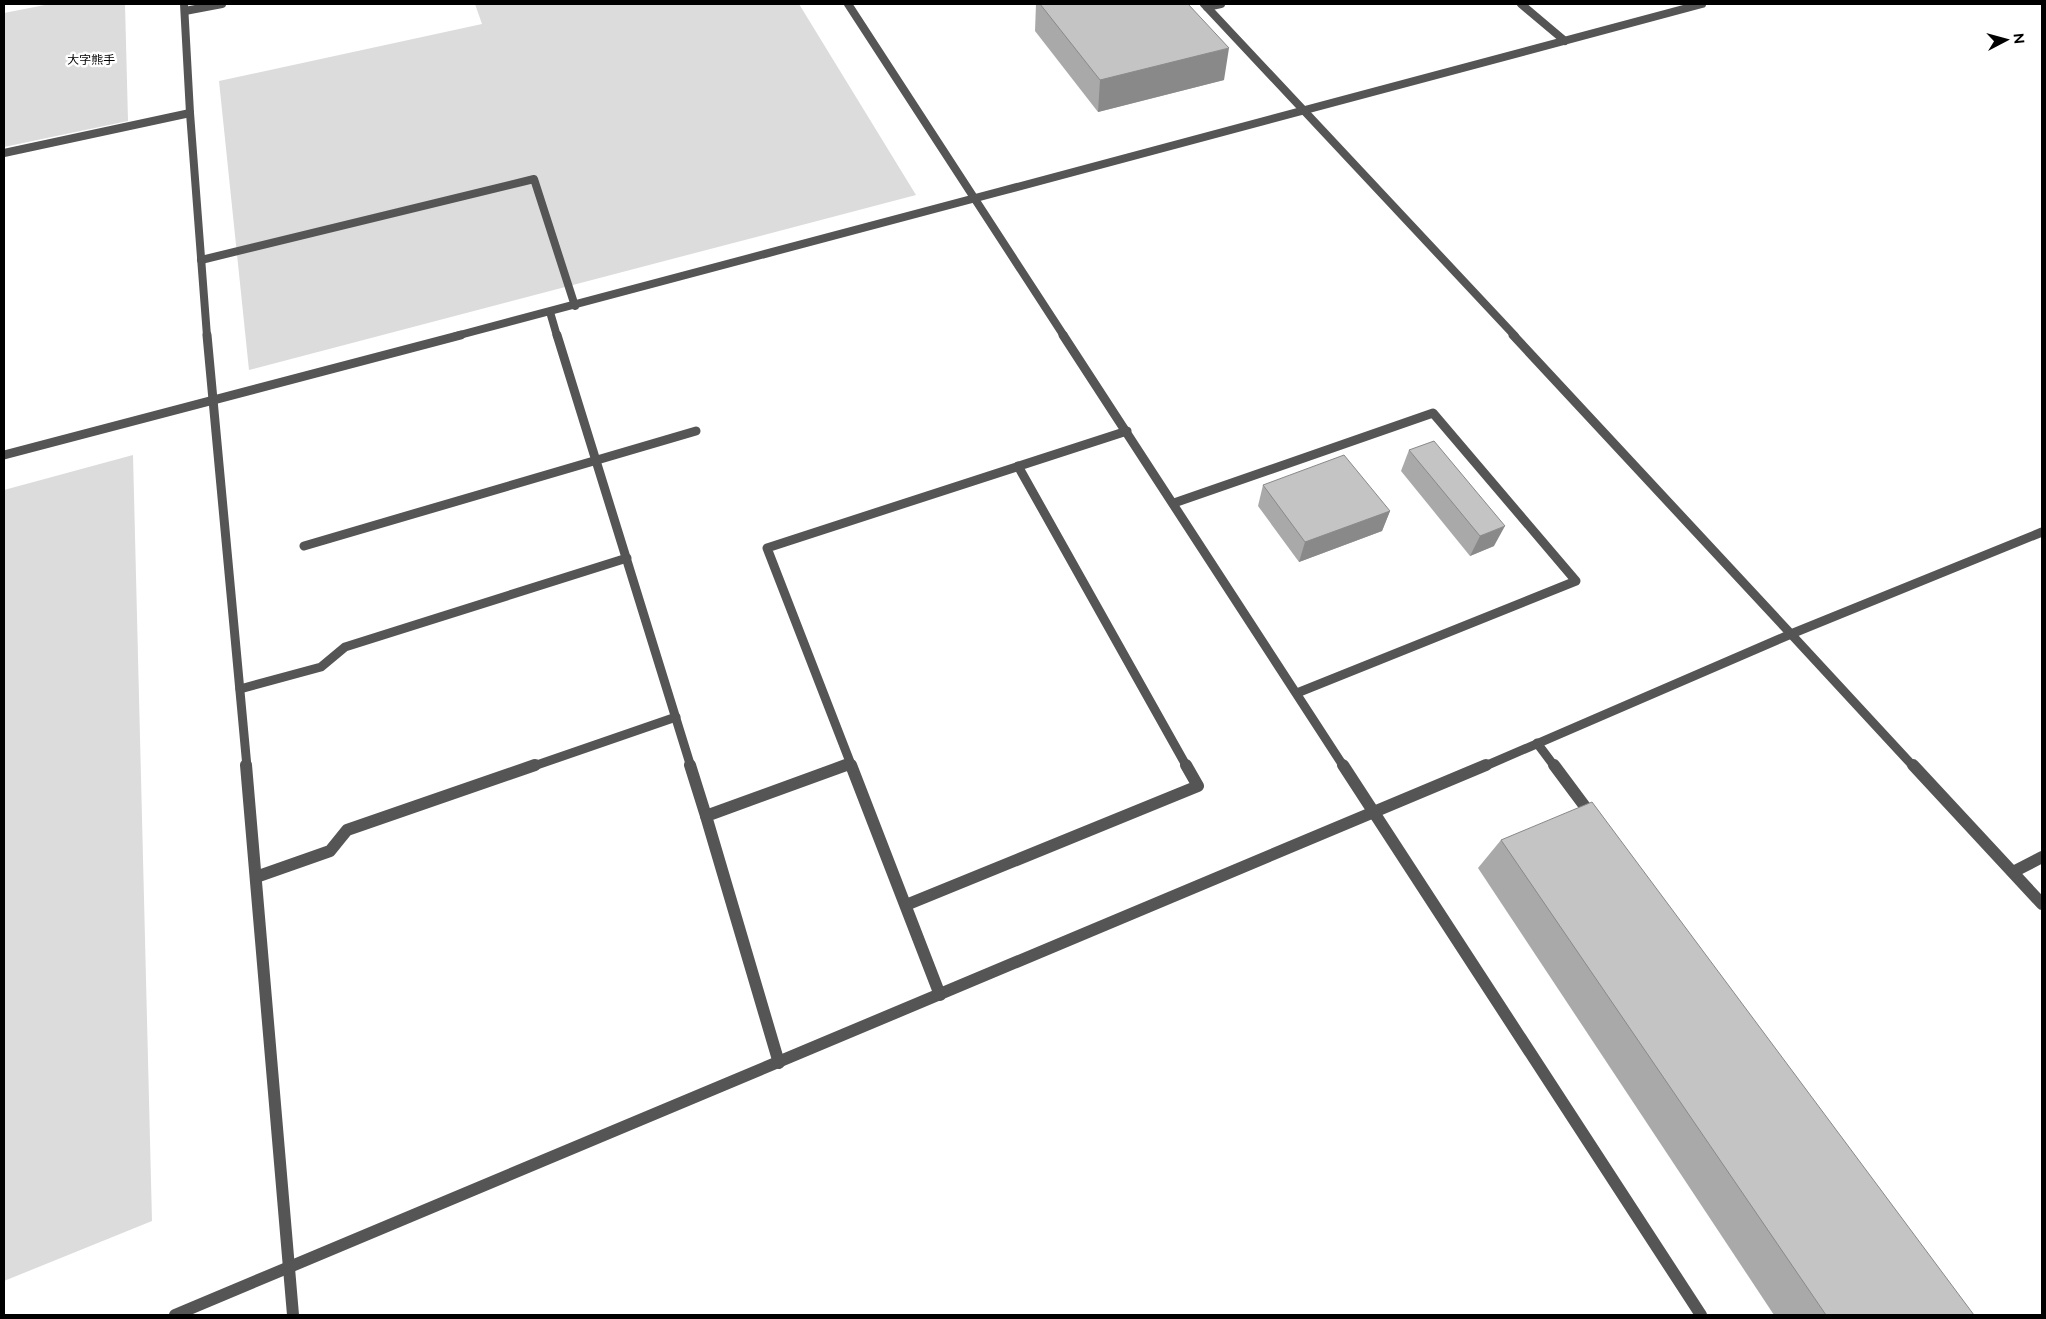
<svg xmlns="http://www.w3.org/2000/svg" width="2046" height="1319" viewBox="0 0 2046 1319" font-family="Raleway,'Noto Sans JP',sans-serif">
<rect width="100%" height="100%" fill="#fff"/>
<g fill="#dcdcdc">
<polygon points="50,4 125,4 128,121 4,147 4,13"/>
<polygon points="475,4 799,4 916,195 249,370 219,81 482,24"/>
<polygon points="133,455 152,1221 4,1281 4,490"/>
</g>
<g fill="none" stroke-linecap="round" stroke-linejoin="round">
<g stroke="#555" stroke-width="8">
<polyline points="1521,4 1565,41"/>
<polyline points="1207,7 1221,4"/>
<polyline points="201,260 534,179 575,306"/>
<polyline points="550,312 557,336"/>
</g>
<g stroke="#555" stroke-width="9">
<polyline points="557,335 691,767"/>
<polyline points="1018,466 1187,767"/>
<polyline points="1174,503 1433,413 1576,581 1297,693"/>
<polyline points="304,546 696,431"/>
<polyline points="1791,634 1914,767"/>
<polyline points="240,689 321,667 345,647 627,558"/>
<polyline points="1537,743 1555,767"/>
<polyline points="531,767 676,717"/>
<polyline points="843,767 850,764"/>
<polyline points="852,767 767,548 1127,431"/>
</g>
<g stroke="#555" stroke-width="12">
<polyline points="690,765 706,816"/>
<polyline points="851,765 940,995"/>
<polyline points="1554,765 1592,816"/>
<polyline points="1913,765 2042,904"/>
<polyline points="2013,872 2042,857"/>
<polyline points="256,877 330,851 347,830 535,765"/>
<polyline points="906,905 1198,786 1186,765"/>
<polyline points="779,1063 706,816 846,765"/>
</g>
<g stroke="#555" stroke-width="8">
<polyline points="184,4 190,113 207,336"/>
<polyline points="848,4 1064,336"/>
<polyline points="1204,4 1515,336"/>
<polyline points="185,11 222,4"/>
<polyline points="4,153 190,113"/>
<path d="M456,336C872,227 1286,114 1702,4"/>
</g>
<g stroke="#555" stroke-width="9">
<polyline points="207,335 247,767"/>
<polyline points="1063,335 1344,767"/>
<polyline points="1513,335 1791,634"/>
<polyline points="4,455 461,335"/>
<polyline points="1483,767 1791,634 2042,532"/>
</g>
<g stroke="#555" stroke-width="12">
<polyline points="246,765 293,1315"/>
<polyline points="1343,765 1701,1315"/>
<polyline points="175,1315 1486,765"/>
</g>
</g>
<g fill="#a9a9a9">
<polygon points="1036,4 1188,4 1224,80 1098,112 1035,31"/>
<polygon points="1409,450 1494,546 1470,556 1401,471"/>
<polygon points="1263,485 1390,511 1382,531 1299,562 1258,506"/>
<polygon points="1501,840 1974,1315 1774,1315 1478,868"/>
</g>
<g fill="#898989">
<polygon points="1229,48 1224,80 1098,112 1100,80"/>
<polygon points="1390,511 1382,531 1299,562 1305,542"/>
<polygon points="1505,526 1494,546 1470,556 1480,536"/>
</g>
<g fill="#c4c4c4" stroke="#898989">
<polygon points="1040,4 1188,4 1229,48 1100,80"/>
<polygon points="1434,441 1505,526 1480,536 1409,450"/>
<polygon points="1344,455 1390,511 1305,542 1263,485"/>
<polygon points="1592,802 1974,1315 1826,1315 1501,840"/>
</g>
<g text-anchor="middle" stroke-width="5" stroke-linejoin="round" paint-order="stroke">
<g font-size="12" fill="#000" stroke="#fff">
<text x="91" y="64">大字熊手</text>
</g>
</g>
<rect width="2046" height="1319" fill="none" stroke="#000000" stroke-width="10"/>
<g transform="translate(2006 40) rotate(84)" stroke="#ffffff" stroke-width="4" paint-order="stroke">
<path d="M0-4L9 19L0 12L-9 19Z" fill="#000000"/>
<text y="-8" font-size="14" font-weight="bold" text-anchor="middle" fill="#000000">N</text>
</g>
</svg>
